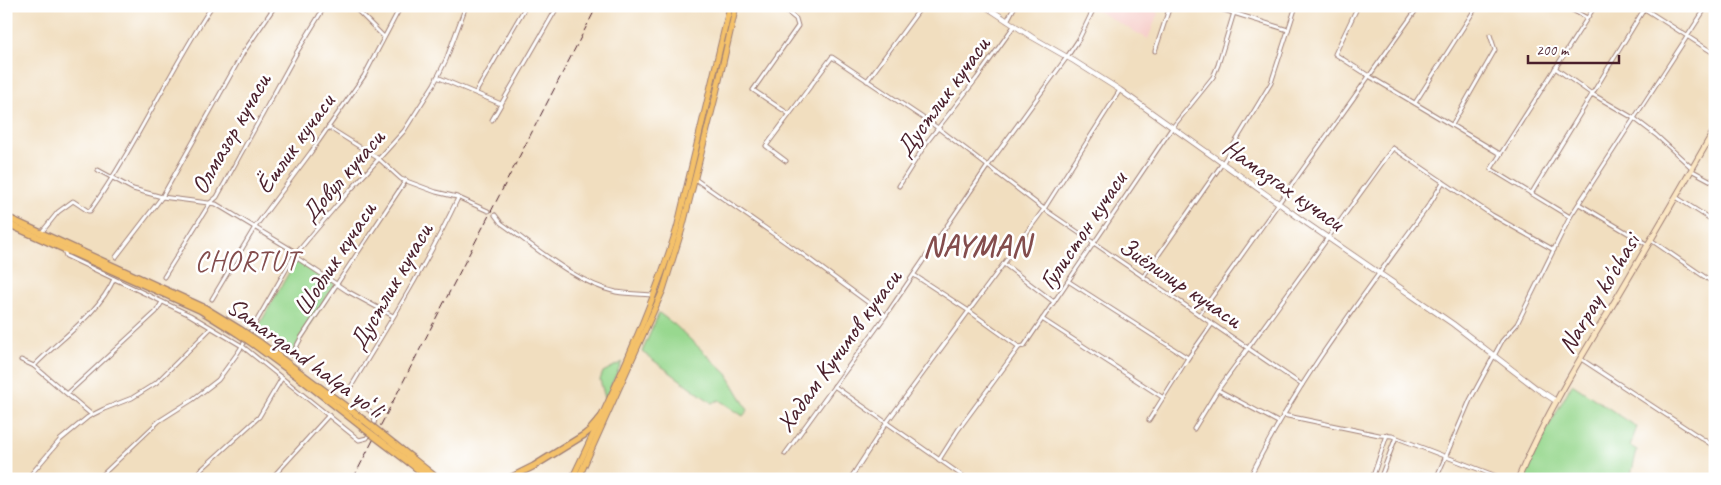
<svg xmlns="http://www.w3.org/2000/svg" width="1721" height="485" viewBox="0 0 1721 485" font-family="Caveat,sans-serif">
<rect width="100%" height="100%" fill="#fff"/>
<filter id="ink" filterUnits="userSpaceOnUse"><feTurbulence type="fractalNoise" baseFrequency=".02" numOctaves="2"/><feDisplacementMap in="SourceGraphic" scale="10" xChannelSelector="R" yChannelSelector="G"/><feConvolveMatrix kernelMatrix="1 2 1 2 8 2 1 2 1" color-interpolation-filters="sRGB"/></filter>
<filter id="wash" filterUnits="userSpaceOnUse"><feTurbulence type="fractalNoise" baseFrequency=".0096" numOctaves="4" result="noise"/><feDisplacementMap in="SourceGraphic" scale="20" xChannelSelector="R" yChannelSelector="G"/><feGaussianBlur stdDeviation="1.12" result="paint"/><feColorMatrix in="noise" values="0 0 0 0 0 0 0 0 0 0 0 0 0 0 0 0 0 1.4 0 .05"/><feComposite in="paint" operator="in"/></filter>
<g filter="url(#wash)">
<rect width="100%" height="100%" fill="#f1debf"/>
<polygon fill="#f7d0cc" points="1095,6 1145,6 1158,13 1148,39 1094,9"/>
<g fill="#98d88f" stroke="#717c5d">
<polygon points="296,260 335,284 291,354 257,329"/>
<polygon points="659,313 675,325 727,374 748,410 743,416 719,400 712,403 642,352"/>
<polygon points="622,362 605,398 600,380 603,372"/>
<polygon points="1572,384 1637,427 1630,446 1637,450 1630,479 1524,479 1535,451"/>
</g>
</g>
<g filter="url(#ink)">
<g fill="none" stroke-linecap="round" stroke-linejoin="round">
<g stroke="#9e7e75" stroke-width="5">
<g id="minor">
<polyline points="353,6 384,37"/>
<polyline points="780,6 796,19 798,26 753,90 789,114"/>
<polyline points="1211,6 1288,30"/>
<polyline points="1358,6 1335,54 1369,76 1500,154"/>
<polyline points="1565,6 1587,18"/>
<polyline points="1640,6 1715,54"/>
<polyline points="1007,21 1015,6"/>
<polyline points="1155,51 1170,6"/>
<polyline points="1555,68 1592,94 1635,119 1656,135 1692,168"/>
<polyline points="437,77 501,104"/>
<polyline points="867,81 922,6"/>
<polyline points="476,92 526,6"/>
<polyline points="1415,103 1477,6"/>
<polyline points="492,120 558,6"/>
<polyline points="1452,125 1495,50 1490,35"/>
<polyline points="328,127 379,159 401,179 436,192 457,197 488,211"/>
<polyline points="1708,142 1715,144"/>
<polyline points="786,161 766,146 832,57 938,128 1044,209 1302,385"/>
<polyline points="98,170 133,189 162,197 216,204 297,253"/>
<polyline points="1691,170 1715,183"/>
<polyline points="695,179 805,256 885,315"/>
<polyline points="899,186 927,142 977,78 1014,26"/>
<polyline points="1531,194 1646,6"/>
<polyline points="1676,197 1715,222"/>
<polyline points="1579,204 1648,245"/>
<path d="M495,215L501,223C534,246 576,283 616,292C628,294 642,294 654,295"/>
<polyline points="1570,217 1491,169 1595,6"/>
<path d="M41,233L58,212L73,201L88,211H90C136,146 168,73 212,6"/>
<polyline points="1651,240 1715,284"/>
<path d="M64,250L66,256L190,315L242,346L359,440L367,438C377,419 380,416 360,404"/>
<polyline points="294,256 347,291 393,316"/>
<polyline points="116,257 162,197 243,53 275,6"/>
<polyline points="1004,264 1054,302"/>
<polyline points="914,275 969,311 1019,347"/>
<polyline points="164,277 210,203 217,197 297,52 325,6"/>
<polyline points="1143,277 1222,164 1271,83 1296,6"/>
<polyline points="1068,281 1188,358 1149,420"/>
<polyline points="212,299 255,227 311,152 364,76 401,6"/>
<polyline points="1199,315 1419,6"/>
<polyline points="1042,319 1162,397"/>
<polyline points="249,334 294,256 336,206 404,131 434,84 446,60 466,6"/>
<polyline points="292,355 301,338 406,180"/>
<polyline points="1188,358 1212,324"/>
<polyline points="1581,359 1715,447"/>
<polyline points="21,360 34,366 92,415"/>
<path d="M34,366C61,338 98,314 114,279"/>
<polyline points="834,386 967,479"/>
<path d="M349,390C387,327 427,264 458,198"/>
<polyline points="1218,390 1278,422"/>
<polyline points="68,393 156,312 162,302"/>
<polyline points="1283,415 1379,435 1392,436 1504,479"/>
<polyline points="1194,429 1217,391 1393,148 1492,215 1554,250"/>
<polyline points="785,454 886,315 987,167 1067,57 1079,39 1095,6"/>
<polyline points="939,460 958,430 1019,347 1024,346 1172,128 1213,77 1218,65 1236,6"/>
<polyline points="27,479 60,440 88,417 104,409 132,398 156,383 211,328"/>
<polyline points="98,479 159,421 192,400 218,380 237,354 246,340"/>
<polyline points="191,479 259,417 282,378"/>
<polyline points="271,479 329,415"/>
<polyline points="850,479 887,422 1044,209 1120,90"/>
<path d="M1249,479C1297,380 1367,291 1431,202L1443,182"/>
<polyline points="1372,479 1387,435"/>
<polyline points="1380,479 1396,437"/>
<polyline points="1436,479 1470,400 1502,341 1517,324 1570,217 1707,6"/>
</g>
</g>
<g stroke="#9e7e75" stroke-width="6">
<polyline id="tertiary" points="985,6 1032,37 1074,61 1120,90 1302,220 1453,324 1536,388 1556,401"/>
</g>
<g stroke="#9e7e75" stroke-width="7">
<path id="secondary" d="M1518,479C1544,418 1578,362 1612,306C1647,247 1681,188 1715,129"/>
</g>
<g stroke="#9e7e75" stroke-width="7">
<g id="primary">
<path d="M572,479C611,397 650,315 677,228L730,6"/>
<polyline points="578,479 663,290 682,229 715,98 736,6"/>
</g>
</g>
<g stroke="#9e7e75" stroke-width="8">
<g id="trunk">
<polyline points="6,217 205,308 241,330"/>
<polyline points="6,223 200,310 237,333"/>
<polyline points="259,342 365,421"/>
<polyline points="256,346 305,382 361,426"/>
<polyline points="413,459 438,479"/>
<polyline points="410,463 430,479"/>
<polyline points="508,479 534,466 584,435 590,430 602,416"/>
</g>
</g>
<use href="#minor" stroke="#fff" stroke-width="3"/>
<use href="#tertiary" stroke="#fff" stroke-width="4.5"/>
<use href="#secondary" stroke="#fbe6c3" stroke-width="5"/>
<use href="#primary" stroke="#f4c16a" stroke-width="5"/>
<use href="#trunk" stroke="#f4c16a" stroke-width="5.5"/>
<polyline stroke="#4a1f2b" stroke-width="1" stroke-dasharray="8 4" stroke-linecap="butt" points="353,479 597,6"/>
<g stroke="#9e7e75" stroke-width="8" stroke-linecap="butt">
<g id="trunk-bridge">
<polyline points="241,330 259,342"/>
<polyline points="237,333 256,346"/>
<polyline points="365,421 413,459"/>
<polyline points="361,426 410,463"/>
</g>
</g>
<use href="#trunk-bridge" stroke="#f4c16a" stroke-width="5.5"/>
</g>
</g>
<g text-anchor="middle" stroke-width="5" stroke-linejoin="round" paint-order="stroke">
<g font-size="25" fill="#4a1f2b" stroke="#fff">
<text transform="translate(942 96) rotate(-54)" y="9">Дустлик кучаси</text>
<text transform="translate(230 133) rotate(-60)" y="9">Олмазор кучаси</text>
<text transform="translate(294 143) rotate(-54)" y="9">Ёшлик кучаси</text>
<text transform="translate(342 175) rotate(-49)" y="9">Довул кучаси</text>
<text transform="translate(1284 184) rotate(35)" y="9">Намазгах кучаси</text>
<text transform="translate(1082 230) rotate(-56)" y="9">Гулистон кучаси</text>
<text transform="translate(334 258) rotate(-57)" y="9">Шодлик кучаси</text>
<text transform="translate(1181 282) rotate(34)" y="9">Зиёлилир кучаси</text>
<text transform="translate(390 286) rotate(-60)" y="9">Дустлик кучаси</text>
<text transform="translate(1598 293) rotate(-59)" y="9">Narpay ko'chasi</text>
<text transform="translate(838 350) rotate(-54)" y="9">Хадам Кучимов кучаси</text>
<text transform="translate(306 357) rotate(36)" y="9">Samarqand halqa yoʻli</text>
</g>
<g font-size="28" letter-spacing="1" fill="#844d4d" stroke="#fff">
<text x="247" y="270">CHORTUT</text>
</g>
<g font-size="30" font-weight="bold" letter-spacing="1" fill="#844d4d" stroke="#fff">
<text x="977" y="256">NAYMAN</text>
</g>
</g>
<rect width="1721" height="485" fill="none" stroke="#fff" stroke-width="25"/>
<path d="M1528 55v8h91v-8" fill="none" stroke="#4a1f2b" stroke-width="2.5"/>
<text x="1536" y="55" font-size="15" fill="#4a1f2b" stroke="#ffffff" stroke-width="4" paint-order="stroke">200 m</text>
</svg>
